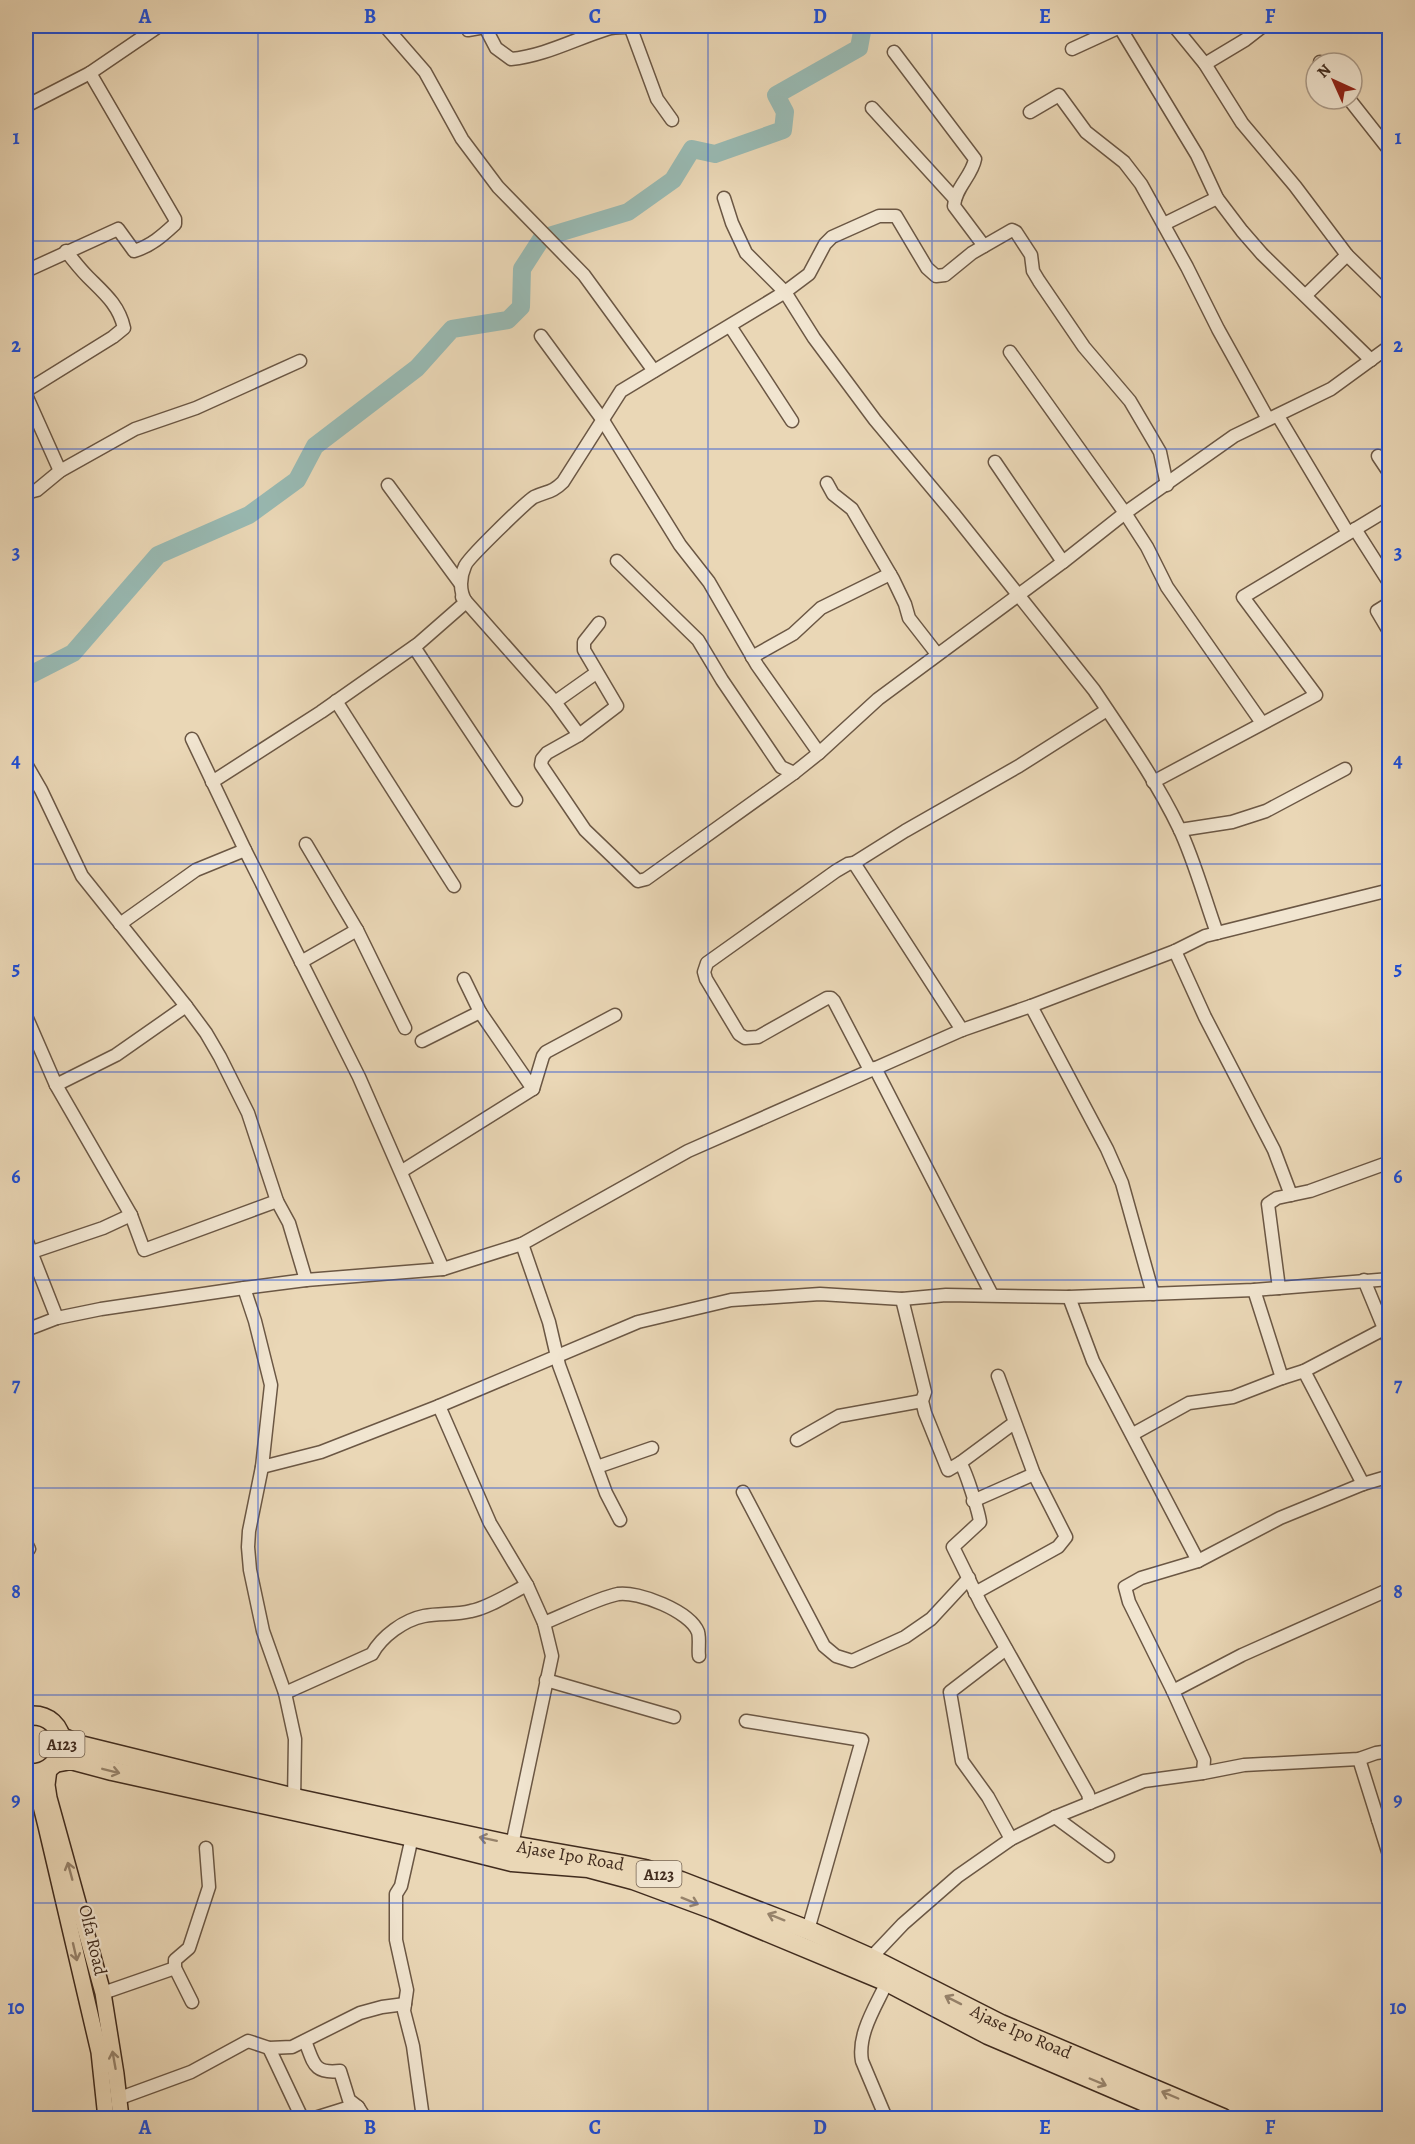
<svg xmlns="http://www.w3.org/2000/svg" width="1415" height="2144" viewBox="0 0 1415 2144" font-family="Alegreya,serif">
<rect width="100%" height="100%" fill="#ead7b6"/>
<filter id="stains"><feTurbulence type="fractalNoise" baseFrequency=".00333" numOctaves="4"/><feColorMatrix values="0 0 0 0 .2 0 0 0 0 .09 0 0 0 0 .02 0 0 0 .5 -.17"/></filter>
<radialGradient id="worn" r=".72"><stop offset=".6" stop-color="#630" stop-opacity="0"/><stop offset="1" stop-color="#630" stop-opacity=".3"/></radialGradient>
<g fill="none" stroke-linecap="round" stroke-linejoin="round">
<polyline stroke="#98b9b2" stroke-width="18" points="26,677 73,653 158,555 249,515 297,480 315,446 417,368 452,329 508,320 521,307 522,269 542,238 628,212 673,180 692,149 715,154 783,130 785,112 776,95 859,48 863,26"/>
<g stroke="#6b5744" stroke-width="15">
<g id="minor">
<polyline points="385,26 425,72 462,139 498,187 584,275 654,371"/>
<path d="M466,26L468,30L485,27L496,48L511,59C544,56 575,39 607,29C617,26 629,28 640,26"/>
<polyline points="630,26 657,99 672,120"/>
<polyline points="1119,26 1197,155 1217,198 1242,231 1262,254 1371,360"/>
<polyline points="1174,26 1205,64 1242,123 1295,186 1347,255 1390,297"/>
<polyline points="1072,49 1120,27"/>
<path d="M894,52L975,159C972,176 955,188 954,206L984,246"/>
<polyline points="1320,62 1321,63"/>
<polyline points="1205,64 1245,40 1263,26"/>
<polyline points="1349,99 1390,151"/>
<polyline points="26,106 90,73 159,26"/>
<polyline points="872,108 955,199"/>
<polyline points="1030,112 1059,95 1086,132 1124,162 1141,184 1187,267 1218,329 1268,419"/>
<path d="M724,198L732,223L746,253L785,292L814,338L875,420L953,513L1094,690C1124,735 1156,780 1179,828C1194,859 1205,900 1217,933"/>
<polyline points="1164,224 1217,198"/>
<path d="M26,271L118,229L134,251C151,246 162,236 175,224V219L90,73"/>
<polyline points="1306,295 1347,255"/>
<polyline points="730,326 792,421"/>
<polyline points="541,336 602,419 680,545 709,582 757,665 819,753"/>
<polyline points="1010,352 1125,513 1147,547 1167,587 1262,723"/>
<path d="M26,391L113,337L124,328C119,305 104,293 88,277C80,269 73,260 66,251"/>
<polyline points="26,395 60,471"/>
<polyline points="1278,416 1348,533"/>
<polyline points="1378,456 1390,474"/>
<polyline points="995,462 1063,562"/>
<polyline points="827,483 833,494 852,509 893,579 905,604 909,618 937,654"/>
<polyline points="388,485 460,583"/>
<polyline points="26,493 37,490 60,471 135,429 196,408 300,361"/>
<polyline points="1355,529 1390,584"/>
<polyline points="617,561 698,640 722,680 781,767 794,773"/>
<polyline points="462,597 555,702 579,735"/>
<polyline points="1390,603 1377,611 1390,633"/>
<polyline points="599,623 584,642 584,650 617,706 579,735 547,753 542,759 541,765 585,830 638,881 646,879 794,773 819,753 878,699 1063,562 1125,513 1234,436 1331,389 1390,346"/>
<polyline points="414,647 516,800"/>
<polyline points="752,657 793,634 821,608 890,574"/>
<polyline points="336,701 454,886"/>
<polyline points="555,702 596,673"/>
<polyline points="192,739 245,850 359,1077 443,1269"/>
<polyline points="26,764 41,790 82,876 186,1006 206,1033 220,1057 248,1113 277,1201 289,1223 306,1280"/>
<path d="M212,782L321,712L418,644L466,602C459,591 460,577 465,566C467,559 526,502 534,497C547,491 552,493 563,482L621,391L785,292L809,274L825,244L832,237L879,216H896L927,268L936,276L945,275L972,253L1012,230L1016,232L1031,255L1033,271L1039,281L1084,347L1130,401L1160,452L1167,485"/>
<polyline points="1153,782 1316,695 1243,597 1390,508"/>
<polyline points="1180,830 1232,822 1266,811 1345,769"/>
<polyline points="306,844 357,930 405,1028"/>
<polyline points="854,863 962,1030"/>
<polyline points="120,924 196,870 245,850"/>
<polyline points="1175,951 1205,1017 1274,1150 1291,1195 1277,1198 1268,1204 1279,1288"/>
<polyline points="301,962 357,930"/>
<polyline points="464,979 480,1012"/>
<polyline points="1031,1006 1107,1149 1122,1183 1153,1294"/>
<polyline points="26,1016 56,1085 131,1215 144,1250 277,1201"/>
<polyline points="422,1041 480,1012 533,1089"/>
<polyline points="875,1068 992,1295"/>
<polyline points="870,1070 834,1001 831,998 827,998 758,1037 745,1038 739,1034 706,979 704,972 707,963 836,871 848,864 854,863 905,831 1019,766 1107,710"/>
<polyline points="56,1085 116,1055 186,1006"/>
<polyline points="402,1171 533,1089 543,1056 546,1052 615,1015"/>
<polyline points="1291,1195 1310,1191 1390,1162"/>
<polyline points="26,1239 57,1318"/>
<polyline points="522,1244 549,1322 559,1365 606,1493 620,1520"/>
<polyline points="32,1252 103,1228 131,1215"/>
<polyline points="1364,1280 1390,1343"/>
<polyline points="244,1288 255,1321 271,1385 262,1467 249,1531 248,1547 250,1570 263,1631 285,1693 295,1739 294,1802"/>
<polyline points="1069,1297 1093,1361 1198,1561"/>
<path d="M902,1299L925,1392L922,1401L925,1413L948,1470L960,1463C965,1468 979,1513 980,1522L953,1547L981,1604L1088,1794L1090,1803"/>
<polyline points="26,1330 57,1318 101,1309 244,1288 306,1280 443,1269 522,1244 688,1151 962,1030 1031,1006 1175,951 1205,936 1390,890"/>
<polyline points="1304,1371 1363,1484"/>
<polyline points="1282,1378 1304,1371 1384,1329"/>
<polyline points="439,1406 490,1523 527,1585 544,1623 552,1656 512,1845"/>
<polyline points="1133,1434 1189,1403 1233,1397 1282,1378 1254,1290"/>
<polyline points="797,1440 839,1416 922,1401"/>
<polyline points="960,1463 1014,1423"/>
<polyline points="262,1467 321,1452 439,1406 638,1322 731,1300 820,1294 902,1299 946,1295 1069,1297 1254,1290 1390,1279"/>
<polyline points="597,1467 652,1448"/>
<polyline points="743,1492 824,1646 836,1656 852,1661 905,1637 931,1619 969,1578"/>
<polyline points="973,1501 1034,1474"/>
<polyline points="26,1543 29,1549"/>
<polyline points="975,1593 1058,1547 1066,1537 1034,1474 998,1376"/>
<path d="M544,1623C564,1615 598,1598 618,1594C638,1591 690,1611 698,1632C700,1639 698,1649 699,1656"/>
<polyline points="1006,1649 950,1692 962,1761 988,1797 1011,1839"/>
<polyline points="546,1680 674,1717"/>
<polyline points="1173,1691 1242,1655 1390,1589"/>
<path d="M285,1693L372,1654C382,1636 404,1620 424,1616C440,1613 456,1615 471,1611C488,1608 511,1593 527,1585"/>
<polyline points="746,1721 862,1740 808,1930"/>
<polyline points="1359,1759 1390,1858"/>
<polyline points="1203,1773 1204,1760 1173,1691 1129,1602 1125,1587 1141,1578 1198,1561 1280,1518 1363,1484 1390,1476"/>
<polyline points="1055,1817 1108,1856"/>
<polyline points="1378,1820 1390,1815"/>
<polyline points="412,1837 401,1886 396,1894 396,1940 407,1990 404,2011 413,2046 423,2118"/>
<polyline points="867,1962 903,1924 958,1876 1011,1839 1055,1817 1144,1781 1203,1773 1244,1765 1359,1759 1376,1753 1390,1751"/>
<polyline points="103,1993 175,1968"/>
<polyline points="192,2002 175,1968 175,1960 189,1948 209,1887 206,1848"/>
<path d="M305,2041C314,2063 313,2074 340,2071L349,2100L358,2107L365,2118"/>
<polyline points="269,2048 302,2118"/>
<polyline points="120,2098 191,2072 248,2041 269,2048 292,2047 360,2013 382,2007 405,2004"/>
<polyline points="315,2118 347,2108 358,2107"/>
<path d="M886,2118L862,2061C857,2034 876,2006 887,1982"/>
</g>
</g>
<g stroke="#412c1e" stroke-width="18">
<g id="major">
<polyline points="49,1769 47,1785 49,1798 103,1993 116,2074 121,2118"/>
<polyline points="26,1777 36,1786 46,1826 99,2052 106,2118"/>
</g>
</g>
<g stroke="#412c1e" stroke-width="21">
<g id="highway">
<path d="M26,1716C73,1709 73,1778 26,1773"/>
<path id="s1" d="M60,1736L80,1745L295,1798L512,1845L620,1864L645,1869L681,1881L808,1930L869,1957L1001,2024L1223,2118"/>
<polyline points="55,1763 71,1760 112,1771 412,1837 512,1862 588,1868 633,1880 714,1910 887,1982 988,2035 1182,2118"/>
</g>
</g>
<use href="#minor" stroke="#f1e5d0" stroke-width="12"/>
<use href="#major" stroke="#ead7b6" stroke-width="15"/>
<use href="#highway" stroke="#ead7b6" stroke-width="18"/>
</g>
<defs><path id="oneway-shaft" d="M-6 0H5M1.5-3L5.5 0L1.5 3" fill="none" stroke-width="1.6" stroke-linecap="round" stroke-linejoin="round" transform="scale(1.5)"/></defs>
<g stroke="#96826a">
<use href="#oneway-shaft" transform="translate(111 1771) rotate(14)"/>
<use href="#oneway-shaft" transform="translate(488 1839) rotate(-168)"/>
<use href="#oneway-shaft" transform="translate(70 1871) rotate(-105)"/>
<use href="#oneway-shaft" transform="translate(690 1901) rotate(22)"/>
<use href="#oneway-shaft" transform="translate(776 1917) rotate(-158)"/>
<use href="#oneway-shaft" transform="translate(75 1952) rotate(77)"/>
<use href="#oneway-shaft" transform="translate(953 2000) rotate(-153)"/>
<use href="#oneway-shaft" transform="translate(114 2060) rotate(-100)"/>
<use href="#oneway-shaft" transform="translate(1098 2082) rotate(23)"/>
<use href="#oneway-shaft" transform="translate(1170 2095) rotate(-157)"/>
</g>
<path fill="none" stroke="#1d4ed8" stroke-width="1.5" stroke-opacity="0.55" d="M258,26V2118M483,26V2118M708,26V2118M932,26V2118M1157,26V2118M26,241H1390M26,449H1390M26,656H1390M26,864H1390M26,1072H1390M26,1280H1390M26,1488H1390M26,1695H1390M26,1903H1390"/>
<g text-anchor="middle" stroke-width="4.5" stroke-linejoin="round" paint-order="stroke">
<g fill="#f1e5d0" stroke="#766453" stroke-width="1.5">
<rect x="39.5" y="1731" width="45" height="26" rx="4.5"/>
<rect x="636.5" y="1861" width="45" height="26" rx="4.5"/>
</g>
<g font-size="16" font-weight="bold" fill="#412c1e">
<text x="62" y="1750">A123</text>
<text x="659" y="1880">A123</text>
</g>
<g font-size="18" fill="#412c1e" stroke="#f1e5d0">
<text dy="6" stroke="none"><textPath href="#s1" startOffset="525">Ajase Ipo Road</textPath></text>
<text transform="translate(93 1940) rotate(77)" y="6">Olfa Road</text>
<text dy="6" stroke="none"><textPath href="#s1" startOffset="1011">Ajase Ipo Road</textPath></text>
</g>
</g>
<rect width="1415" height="2144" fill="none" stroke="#ead7b6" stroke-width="66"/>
<g transform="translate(1334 81) rotate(315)"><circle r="28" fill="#f1e5d0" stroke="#ab9b89" stroke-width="1.5"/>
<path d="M0-4.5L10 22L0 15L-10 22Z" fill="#8f2418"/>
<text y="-9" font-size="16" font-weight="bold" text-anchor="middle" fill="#412c1e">N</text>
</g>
<rect x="33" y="33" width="1349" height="2078" fill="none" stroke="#1d4ed8" stroke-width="2"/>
<g font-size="20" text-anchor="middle" font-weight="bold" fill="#1d4ed8">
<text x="145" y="23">A</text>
<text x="370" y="23">B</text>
<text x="595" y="23">C</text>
<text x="820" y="23">D</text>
<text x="1045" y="23">E</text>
<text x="1270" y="23">F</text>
<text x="16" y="144">1</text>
<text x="1398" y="144">1</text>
<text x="16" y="352">2</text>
<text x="1398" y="352">2</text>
<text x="16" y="559">3</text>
<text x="1398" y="559">3</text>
<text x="16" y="767">4</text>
<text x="1398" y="767">4</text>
<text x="16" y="975">5</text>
<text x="1398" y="975">5</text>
<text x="16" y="1183">6</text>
<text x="1398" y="1183">6</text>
<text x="16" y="1391">7</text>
<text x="1398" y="1391">7</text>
<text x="16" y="1598">8</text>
<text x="1398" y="1598">8</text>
<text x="16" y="1806">9</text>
<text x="1398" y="1806">9</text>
<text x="16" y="2014">10</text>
<text x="1398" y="2014">10</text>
<text x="145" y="2134">A</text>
<text x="370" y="2134">B</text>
<text x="595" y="2134">C</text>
<text x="820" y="2134">D</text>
<text x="1045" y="2134">E</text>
<text x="1270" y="2134">F</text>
</g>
<rect width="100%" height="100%" filter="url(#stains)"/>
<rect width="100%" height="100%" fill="url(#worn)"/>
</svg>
